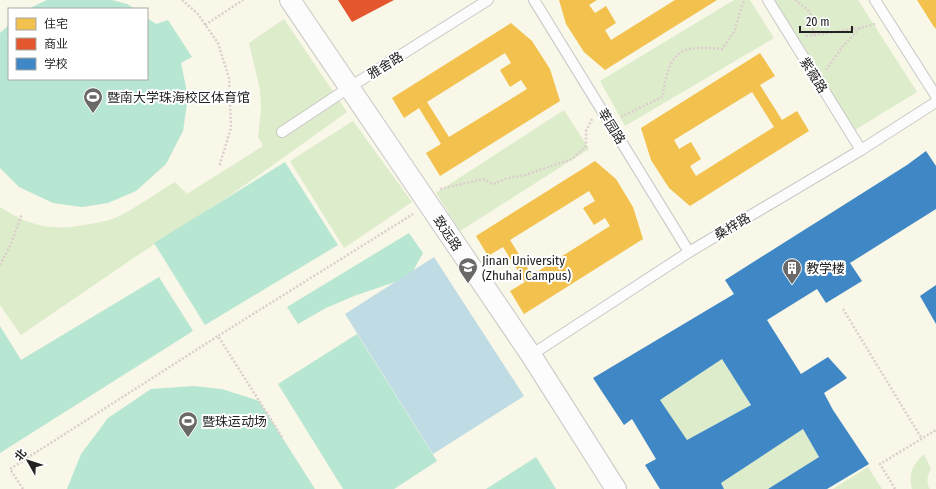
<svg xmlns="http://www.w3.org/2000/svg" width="936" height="489" viewBox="0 0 936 489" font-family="'Fira Sans Condensed','Noto Sans SC',sans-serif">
<rect width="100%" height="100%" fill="#f0eeeb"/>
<path fill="#f8f7e8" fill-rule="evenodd" d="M0,0H936V489H0ZM9,9H147V79H9Z"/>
<g fill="#ddeccb">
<polygon points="734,0 750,0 774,38 625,126 600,81"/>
<polygon points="773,0 858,0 917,92 850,133"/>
<path d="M284,19L347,112L235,192L138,255L21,335L0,305V207C32,228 54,231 90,224C101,222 114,220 123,214C141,205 157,192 175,182L187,194L263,146L258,137L261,110L260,90L249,43Z"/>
<polygon points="564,110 589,149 460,231 436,193"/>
<polygon points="353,121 412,202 344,248 290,161"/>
<polygon points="722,359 751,405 687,440 660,400"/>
<polygon points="803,429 819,457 768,489 724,489 721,483"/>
<path d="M924,454L931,469C927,476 926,482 930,489H912C909,472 912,466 924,454Z"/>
<polygon points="868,467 882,489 833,489"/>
</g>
<g fill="#b7e6d2">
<polygon points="47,0 112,0 127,4 135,9 28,9"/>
<polygon points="147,18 156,24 168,20 192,57 181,63 188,97 183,131 166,164 136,191 108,203 82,207 53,203 19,187 0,168 0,33 9,25 9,79 147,79"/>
<polygon points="285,162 338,245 205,325 154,243"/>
<polygon points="409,233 423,253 413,271 398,281 354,296 326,308 298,324 287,307"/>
<polygon points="159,277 193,331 0,453 0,326 21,360"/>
<polygon points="357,334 437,461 394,489 343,489 278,384"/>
<polygon points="194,386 222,389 259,401 315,489 67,489 81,454 108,418 151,389"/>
<polygon points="536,457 556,489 486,489"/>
</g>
<polygon fill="#bfdbe3" points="434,257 524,396 433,454 345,314"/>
<g fill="#f2c14e" fill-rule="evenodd">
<polygon points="559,0 597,0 589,5 595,13 606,6 616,23 605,30 611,40 675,0 717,0 605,70 584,52 566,24"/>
<polygon points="917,0 936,0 936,29 934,27"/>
<path d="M511,23L532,41L550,69L560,101L440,176L426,153L441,144L419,108L404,118L392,98ZM505,53L511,63L500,70L510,87L521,80L527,89L449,137L427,102Z"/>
<path d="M760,53L775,76L760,85L782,120L797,111L809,131L690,206L669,188L651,160L641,128ZM752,92L774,127L696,176L690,166L701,159L691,142L679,149L674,140Z"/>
<path d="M595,161L616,179L633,207L643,239L524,314L510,291L525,282L503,247L488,256L476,236ZM589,191L595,201L583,208L594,225L605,218L610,226L532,275L510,240Z"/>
</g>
<polygon fill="#e4572e" points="338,0 394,0 352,22"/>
<g fill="#3f88c5" fill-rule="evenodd">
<path d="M926,151L936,166V209L850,263L862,281L826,303L817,289L767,320L801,374L828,357L847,378L824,393L833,410L869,464L827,489H768L819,457L803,429L721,483L724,489H660L645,465L656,459L632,419L624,425L593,378L734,294L725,280L907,165ZM722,359L751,405L687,440L660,400Z"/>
<polygon points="936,285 936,324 920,296"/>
</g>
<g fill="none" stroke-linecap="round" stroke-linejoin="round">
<g stroke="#c9c8c7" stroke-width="12">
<g id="service">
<polyline points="534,0 689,252"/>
<polyline points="768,0 861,150"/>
<polyline points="875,0 936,96"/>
<polyline points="282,132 350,87 488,0"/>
<polyline points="531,355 689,252 861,150 936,102"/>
</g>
</g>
<g stroke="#c9c8c7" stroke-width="22">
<polyline id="minor" points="290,0 531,355 616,489"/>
</g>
<g stroke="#dccecd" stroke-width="2.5" stroke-dasharray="2 2" stroke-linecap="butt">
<polyline points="182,0 197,13 218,43 229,78 231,128 219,167"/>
<polyline points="795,0 810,12 814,36"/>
<polyline points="205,25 243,0"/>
<path d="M806,36C824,35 842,30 860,28"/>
<polyline points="826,70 843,46 860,28 875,24"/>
<path d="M621,117L662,97C666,79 668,53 690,49C700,47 712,48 722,49L734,32L744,0"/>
<polyline points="440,189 483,179 493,184 508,178 525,175 572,159 586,146 586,131 592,119"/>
<polyline points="0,265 10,246 22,214"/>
<polyline points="843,309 922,439"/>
<polyline points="282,437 218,336 413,214"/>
<polyline points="23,489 10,469 218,336"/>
<polyline points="895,489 880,464 936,430"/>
</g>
<use href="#service" stroke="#fdfcfc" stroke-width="10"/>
<use href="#minor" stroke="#fdfcfc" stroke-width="20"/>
</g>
<defs>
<g id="stadium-pin" transform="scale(1)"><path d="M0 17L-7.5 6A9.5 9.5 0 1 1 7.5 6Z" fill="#6a6968" stroke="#fff"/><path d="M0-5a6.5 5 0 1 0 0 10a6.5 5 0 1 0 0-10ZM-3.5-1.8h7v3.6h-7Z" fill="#fff"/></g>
<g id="university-pin" transform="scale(1)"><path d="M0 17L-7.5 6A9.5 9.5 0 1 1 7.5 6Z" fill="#6a6968" stroke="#fff"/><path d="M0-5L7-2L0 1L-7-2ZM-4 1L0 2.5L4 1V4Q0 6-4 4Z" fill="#fff"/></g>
<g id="building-pin" transform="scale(1)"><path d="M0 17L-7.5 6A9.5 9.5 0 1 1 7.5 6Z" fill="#6a6968" stroke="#fff"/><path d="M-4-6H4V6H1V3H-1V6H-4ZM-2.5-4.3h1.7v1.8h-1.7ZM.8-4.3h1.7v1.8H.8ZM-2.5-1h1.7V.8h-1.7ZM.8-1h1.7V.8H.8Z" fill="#fff"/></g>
</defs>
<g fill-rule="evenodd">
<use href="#stadium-pin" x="93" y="97"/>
<use href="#university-pin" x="468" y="267"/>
<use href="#building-pin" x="792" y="268"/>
<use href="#stadium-pin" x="188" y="421"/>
</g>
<g text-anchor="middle" stroke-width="4" stroke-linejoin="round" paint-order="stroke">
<g font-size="13" fill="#222" stroke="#fff">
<text transform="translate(385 65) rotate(-32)" y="5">雅舍路</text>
<text transform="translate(814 75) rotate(58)" y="5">紫薇路</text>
<text transform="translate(612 126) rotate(58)" y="5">莘园路</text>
<text transform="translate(732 226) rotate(-31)" y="5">桑梓路</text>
<text transform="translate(448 233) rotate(56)" y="5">致远路</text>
</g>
<g font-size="13" fill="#222" stroke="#fff" text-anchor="start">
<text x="107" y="102">暨南大学珠海校区体育馆</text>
<text x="482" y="265">Jinan University<tspan x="482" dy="15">(Zhuhai Campus)</tspan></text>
<text x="806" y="273">教学楼</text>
<text x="202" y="426">暨珠运动场</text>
</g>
</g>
<rect x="8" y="8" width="140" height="72" fill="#ffffff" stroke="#a7a7a7"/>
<rect x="16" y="18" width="20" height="12" fill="#f2c14e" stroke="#a7a7a7"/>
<text x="44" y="28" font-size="12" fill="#222222">住宅</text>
<rect x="16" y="38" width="20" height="12" fill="#e4572e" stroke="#a7a7a7"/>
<text x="44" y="48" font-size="12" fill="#222222">商业</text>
<rect x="16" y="58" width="20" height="12" fill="#3f88c5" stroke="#a7a7a7"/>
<text x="44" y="68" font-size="12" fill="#222222">学校</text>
<g transform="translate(28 461) rotate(309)" stroke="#ffffff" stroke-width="3" paint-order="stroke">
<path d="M0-3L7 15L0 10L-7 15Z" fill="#222222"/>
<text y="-6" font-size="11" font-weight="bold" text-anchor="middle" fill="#222222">北</text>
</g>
<path d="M800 26v6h52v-6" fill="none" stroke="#222222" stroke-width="2"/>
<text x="806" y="26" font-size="12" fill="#222222" stroke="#ffffff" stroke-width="3" paint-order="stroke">20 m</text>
</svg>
